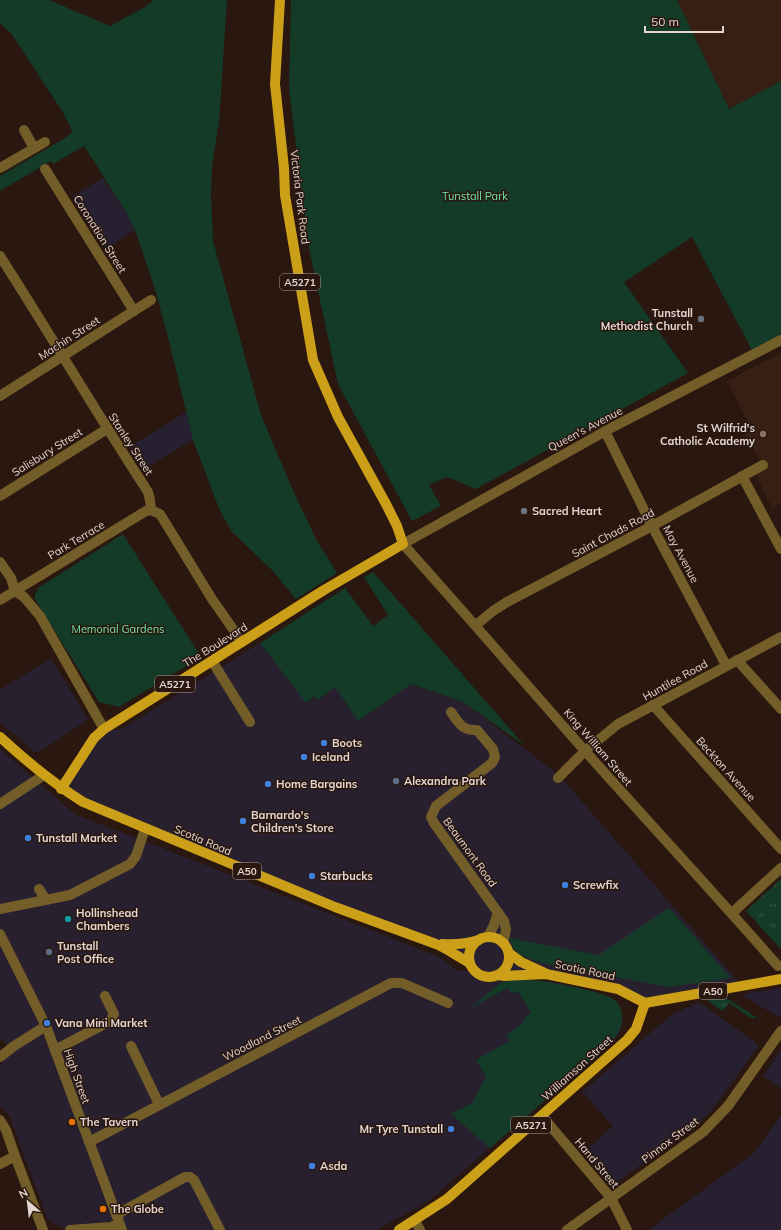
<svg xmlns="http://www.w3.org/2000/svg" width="781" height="1230" viewBox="0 0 781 1230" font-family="Mulish,sans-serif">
<defs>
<pattern id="grass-tufts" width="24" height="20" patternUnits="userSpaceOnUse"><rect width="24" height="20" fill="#133b28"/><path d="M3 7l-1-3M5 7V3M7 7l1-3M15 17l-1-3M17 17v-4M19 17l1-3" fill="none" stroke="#355746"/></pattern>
</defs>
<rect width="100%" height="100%" fill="#2a170f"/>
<g fill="#28202f">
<polygon points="260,643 306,702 315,696 318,700 335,687 358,721 411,684 463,702 560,776 742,986 645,1003 618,989 546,974 510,977 559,983 605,995 616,1001 622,1014 623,1021 619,1034 611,1043 430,1200 377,1230 66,1230 48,1220 9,1115 0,1105 0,1064 13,1052 0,1037 0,749 75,814 442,958 456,970 475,972 470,963 61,789 104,729 120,730"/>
<polygon points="51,658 88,720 39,752 35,752 0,722 0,690"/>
</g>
<g fill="#262030">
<polygon points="103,178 125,210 135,230 106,249 72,196"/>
<polygon points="186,412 193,440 144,469 130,447"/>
<polygon points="781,988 781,1016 780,1018 741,994"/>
<polygon points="699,1002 759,1045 715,1106 700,1122 613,1185 583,1153 613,1126 582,1092 671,1015"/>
<polygon points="781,1049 781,1088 763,1076"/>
<polygon points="781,1115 781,1230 648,1230 754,1153"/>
</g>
<g fill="#381f14">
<polygon points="677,0 781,0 781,81 729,109"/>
<polygon points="781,353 781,503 772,508 756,475 765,470 741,427 748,422 727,381"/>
</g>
<g fill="url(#grass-tufts)">
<polygon points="781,879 781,949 746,911"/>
<polygon points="723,996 756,1017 753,1019 729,1003 722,1011 707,1000"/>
</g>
<g fill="#133b28">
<polygon points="0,0 49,0 110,26 145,7 154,0 227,0 219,122 212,166 211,195 213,241 261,415 291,486 316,539 337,573 296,599 272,570 232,532 220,511 193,440 169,341 155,289 135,230 125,210 84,146 53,164 51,161 0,191 0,176 60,141 73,132 62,111 11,33 0,23"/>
<polygon points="291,0 677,0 729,109 781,81 781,340 753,352 692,237 624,282 688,373 476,489 447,477 429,485 441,506 412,521 338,384 307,239 289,88"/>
<polygon points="123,534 201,657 119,707 99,702 35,599 35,594 38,588"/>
<polygon points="373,572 524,745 463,702 411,684 358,721 335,687 318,700 315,696 306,703 260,643 345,588 373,626 388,615 364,577"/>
<polygon points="669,908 731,978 668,987 541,963 520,955 513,947 509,938 599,955"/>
<path d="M518,978C535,980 606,990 616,1001C628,1015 621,1031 611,1043L490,1148L451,1114L472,1103L486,1077L476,1060L509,1041L507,1035L523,1023L524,1018L531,1013L518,991L512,994L508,988L470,1008L501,983Z"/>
</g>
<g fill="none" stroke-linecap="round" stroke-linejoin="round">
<g stroke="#735e29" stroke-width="10">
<polyline points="24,130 34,148"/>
<polyline points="0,168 45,142"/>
<polyline points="45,169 134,311"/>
<path d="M0,256C50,334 97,414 148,492L150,500L151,510"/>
<polyline points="0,396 151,300"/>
<polyline points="605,431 652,526 726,665"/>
<polyline points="742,476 781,549"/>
<polyline points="0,496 107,429"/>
<polyline points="151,510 160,514 212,599 242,642"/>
<polyline points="0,562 11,578 15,591 24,597 40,616 104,729"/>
<polyline points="0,600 146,511 151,510"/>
<polyline points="476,625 493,611 507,602 652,526 763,465"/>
<polyline points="737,660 781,709"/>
<polyline points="212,661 250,722"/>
<polyline points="653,705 781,849"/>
<path d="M451,712C459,723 462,731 477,730L493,749L495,757L492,763L436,806L431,817L434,823L504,921L506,930L503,943"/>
<polyline points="558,778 585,751 618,724 781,637"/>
<polyline points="0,804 44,775"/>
<polyline points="39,889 46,900"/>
<polyline points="0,909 70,895 130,864 136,856 145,829"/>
<polyline points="732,913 781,868"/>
<polyline points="0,934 46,1026 122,1230"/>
<polyline points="488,937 494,925 498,912"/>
<path d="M778,966C715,894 650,824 586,752C525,683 465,613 403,544L611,428L781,340"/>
<polyline points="131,1046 159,1104"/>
<polyline points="55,1050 110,1021 114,1014 105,996"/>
<polyline points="0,1057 14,1046 46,1026"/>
<polyline points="542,1116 611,1198 627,1230"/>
<polyline points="0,1120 6,1130 15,1156 43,1230"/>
<polyline points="89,1142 391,983 402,983 448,1003"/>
<polyline points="0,1164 15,1156"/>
<polyline points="116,1215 185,1177 190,1177 194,1180 220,1230"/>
<polyline points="415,1221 420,1230"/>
<polyline points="70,1230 111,1227 119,1224"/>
<polyline points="567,1230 703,1132 728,1106 781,1031"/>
</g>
<g stroke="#cb9f17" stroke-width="10">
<path d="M0,737C26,761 53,783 83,802L335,907L436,944C448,949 458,957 470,963"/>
<polyline points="61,789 94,738 104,729 324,590 403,544 397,526 386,504 338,417 313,360 285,195 284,168 275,84 280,0"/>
<circle cx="489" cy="957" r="20"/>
<path d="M442,944C455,945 466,944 479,940"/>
<polyline points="509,953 521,962 545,973"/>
<polyline points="498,975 505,976 546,974 618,989 645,1003 781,979"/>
<polyline points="399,1230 447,1199 627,1040 636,1029 645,1003"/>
</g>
</g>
<g fill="#6b7280" stroke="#2a170f" stroke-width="1.5">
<circle cx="701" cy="319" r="4"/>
<circle cx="524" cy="511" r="4"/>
</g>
<circle fill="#8d6e63" stroke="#2a170f" stroke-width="1.5" cx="763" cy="434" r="4"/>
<g fill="#3f7fe0" stroke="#2a170f" stroke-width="1.5">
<circle cx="324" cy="743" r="4"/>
<circle cx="304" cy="757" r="4"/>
<circle cx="268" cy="784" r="4"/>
<circle cx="243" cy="821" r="4"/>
<circle cx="28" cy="838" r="4"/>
<circle cx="312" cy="876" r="4"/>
<circle cx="565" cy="885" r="4"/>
<circle cx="47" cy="1023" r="4"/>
<circle cx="451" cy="1129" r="4"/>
<circle cx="312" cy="1166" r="4"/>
</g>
<g fill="#5c6f8a" stroke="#2a170f" stroke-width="1.5">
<circle cx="396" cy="781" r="4"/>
<circle cx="49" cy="952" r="4"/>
</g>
<circle fill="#0f9aa8" stroke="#2a170f" stroke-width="1.5" cx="68" cy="919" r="4"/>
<g fill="#e8710a" stroke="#2a170f" stroke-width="1.5">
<circle cx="72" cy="1122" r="4"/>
<circle cx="103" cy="1209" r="4"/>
</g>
<g text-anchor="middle" stroke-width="3" stroke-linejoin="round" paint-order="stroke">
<g fill="#2a170f" stroke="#ac9d96" stroke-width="1">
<rect x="280" y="274" width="40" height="16" rx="3"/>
<rect x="155" y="676" width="40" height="16" rx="3"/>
<rect x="233" y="863" width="28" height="16" rx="3"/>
<rect x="699" y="983" width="28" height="16" rx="3"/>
<rect x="511" y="1117" width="40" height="16" rx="3"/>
</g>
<g font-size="10" font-weight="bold" fill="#e3d6d0">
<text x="300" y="286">A5271</text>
<text x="175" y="688">A5271</text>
<text x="247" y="875">A50</text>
<text x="713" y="995">A50</text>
<text x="531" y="1129">A5271</text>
</g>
<g font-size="11" fill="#6fe7ab" stroke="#2a170f">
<text x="475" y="200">Tunstall Park</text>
<text x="118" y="633">Memorial Gardens</text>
</g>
<g font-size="11" fill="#e3d6d0" stroke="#2a170f">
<text transform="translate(300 197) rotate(83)" y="4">Victoria Park Road</text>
<text transform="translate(100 234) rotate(58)" y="4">Coronation Street</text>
<text transform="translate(69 338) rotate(-33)" y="4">Machin Street</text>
<text transform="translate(585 429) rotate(-28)" y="4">Queen's Avenue</text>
<text transform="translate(131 444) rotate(57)" y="4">Stanley Street</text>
<text transform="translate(47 452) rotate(-32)" y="4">Salisbury Street</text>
<text transform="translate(613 533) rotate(-28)" y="4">Saint Chads Road</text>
<text transform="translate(76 540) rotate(-31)" y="4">Park Terrace</text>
<text transform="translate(681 554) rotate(62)" y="4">May Avenue</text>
<text transform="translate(215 645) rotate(-32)" y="4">The Boulevard</text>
<text transform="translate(675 680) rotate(-29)" y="4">Huntilee Road</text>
<text transform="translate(598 747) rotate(49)" y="4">King William Street</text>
<text transform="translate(726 769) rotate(48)" y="4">Beckton Avenue</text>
<text transform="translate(203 840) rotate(23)" y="4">Scotia Road</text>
<text transform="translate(470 852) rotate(54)" y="4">Beaumont Road</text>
<text transform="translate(585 970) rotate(12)" y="4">Scotia Road</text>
<text transform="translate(262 1038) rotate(-27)" y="4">Woodland Street</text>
<text transform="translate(577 1068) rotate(-42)" y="4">Williamson Street</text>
<text transform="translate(77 1076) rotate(70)" y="4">High Street</text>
<text transform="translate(670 1140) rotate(-37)" y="4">Pinnox Street</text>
<text transform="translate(597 1163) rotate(50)" y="4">Hand Street</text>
</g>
<g font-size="11" font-weight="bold" fill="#e3d6d0" stroke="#2a170f" text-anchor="start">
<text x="693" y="317" text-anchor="end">Tunstall<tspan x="693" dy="13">Methodist Church</tspan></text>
<text x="755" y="432" text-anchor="end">St Wilfrid's<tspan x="755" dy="13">Catholic Academy</tspan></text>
<text x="532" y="515">Sacred Heart</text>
<text x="332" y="747">Boots</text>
<text x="312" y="761">Iceland</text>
<text x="404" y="785">Alexandra Park</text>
<text x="276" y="788">Home Bargains</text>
<text x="251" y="819">Barnardo's<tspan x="251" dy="13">Children's Store</tspan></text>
<text x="36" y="842">Tunstall Market</text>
<text x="320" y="880">Starbucks</text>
<text x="573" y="889">Screwfix</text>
<text x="76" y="917">Hollinshead<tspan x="76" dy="13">Chambers</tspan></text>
<text x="57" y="950">Tunstall<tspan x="57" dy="13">Post Office</tspan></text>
<text x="55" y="1027">Vana Mini Market</text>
<text x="80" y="1126">The Tavern</text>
<text x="443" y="1133" text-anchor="end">Mr Tyre Tunstall</text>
<text x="320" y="1170">Asda</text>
<text x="111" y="1213">The Globe</text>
</g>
</g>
<g transform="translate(28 1202) rotate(332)" stroke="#2a170f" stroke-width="3" paint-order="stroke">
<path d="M0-3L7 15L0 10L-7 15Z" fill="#e3d6d0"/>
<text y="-6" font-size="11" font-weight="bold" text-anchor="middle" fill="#e3d6d0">N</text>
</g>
<path d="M645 26v6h78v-6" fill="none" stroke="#e3d6d0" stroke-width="2"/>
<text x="651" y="26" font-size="12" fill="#e3d6d0" stroke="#2a170f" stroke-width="3" paint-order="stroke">50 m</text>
</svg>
